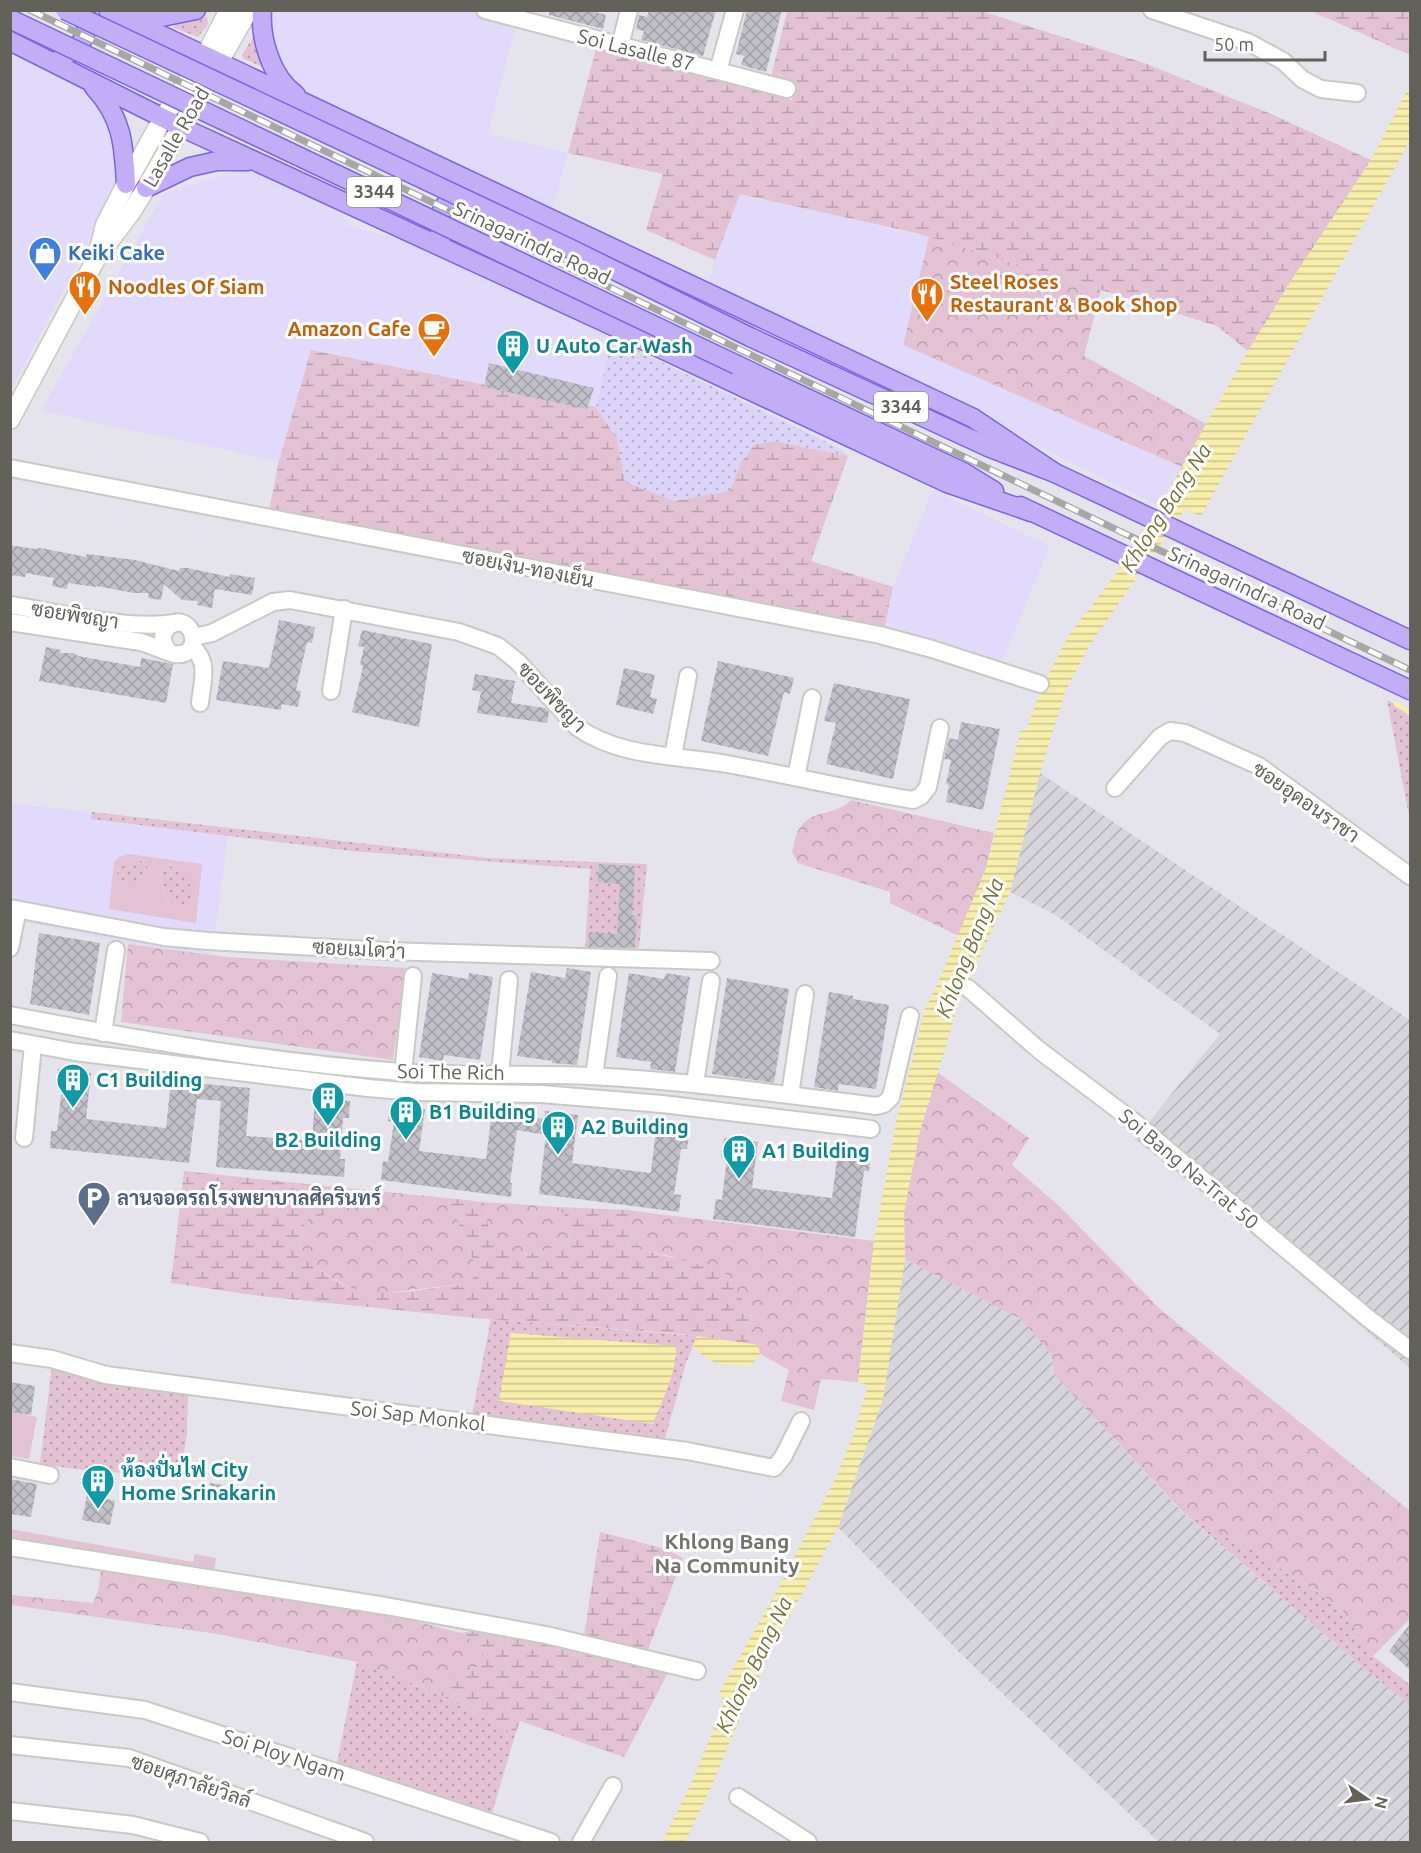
<svg xmlns="http://www.w3.org/2000/svg" width="1421" height="1853" viewBox="0 0 1421 1853" font-family="Ubuntu,Sarabun,sans-serif">
<defs>
<pattern id="industrial-furrows" width="10" height="10" patternUnits="userSpaceOnUse" patternTransform="scale(1.5)"><rect width="10" height="10" fill="#d6d5db"/><path d="M-1 1l2-2M0 10L10 0M9 11l2-2" fill="none" stroke="#b1b0b5"/></pattern>
<pattern id="grass-dots" width="8" height="8" patternUnits="userSpaceOnUse" patternTransform="scale(1.5)"><rect width="8" height="8" fill="#e2c2d3"/><path d="M2 2h.1M6 6h.1" fill="none" stroke="#bba1ae" stroke-width="1.8" stroke-linecap="round"/></pattern>
<pattern id="forest-crowns" width="20" height="18" patternUnits="userSpaceOnUse" patternTransform="scale(1.5)"><rect width="20" height="18" fill="#e2c2d3"/><path d="M2 6a3 3 0 1 1 6 0M12 15a3 3 0 1 1 6 0" fill="none" stroke="#bba1ae"/></pattern>
<pattern id="wetland-marsh" width="20" height="14" patternUnits="userSpaceOnUse" patternTransform="scale(1.5)"><rect width="20" height="14" fill="#e2c2d3"/><path d="M1 5h8M5 5V1M11 12h8M15 12V8" fill="none" stroke="#bba1ae"/></pattern>
<pattern id="sand-dots" width="8" height="8" patternUnits="userSpaceOnUse" patternTransform="scale(1.5)"><rect width="8" height="8" fill="#dbd4f6"/><path d="M2 2h.1M6 6h.1" fill="none" stroke="#b5afca" stroke-width="1.8" stroke-linecap="round"/></pattern>
<pattern id="water-rules" width="6" height="5" patternUnits="userSpaceOnUse" patternTransform="scale(1.5)"><rect width="6" height="5" fill="#f7eea9"/><path d="M0 2.5h6" fill="none" stroke="#cbc48d"/></pattern>
<pattern id="building-cross-hatch" width="8" height="8" patternUnits="userSpaceOnUse" patternTransform="scale(1.5)"><rect width="8" height="8" fill="#c1c0c8"/><path d="M0 0l8 8M0 8l8-8" fill="none" stroke="#a09fa5"/></pattern>
</defs>
<rect width="100%" height="100%" fill="#e5e3ec"/>
<g fill="#e1dafa">
<polygon points="268,10 489,10 516,24 488,134 568,153 553,207 478,177 313,98 294,85 282,64 273,36"/>
<polygon points="11,52 82,84 94,98 110,132 118,168 113,197 11,389"/>
<polygon points="259,168 342,206 347,225 437,250 612,338 596,407 311,350 279,461 41,411 164,193 231,173"/>
<polygon points="739,194 929,237 903,345 1182,467 1159,506 709,283 715,260"/>
<polygon points="933,490 1050,546 1000,665 884,630 893,587"/>
<polygon points="10,803 229,828 212,955 128,944 11,919"/>
</g>
<g fill="url(#industrial-furrows)">
<polygon points="1040,773 1410,1020 1410,1368 1260,1240 1135,1139 1220,1034 1054,914 1010,892"/>
<polygon points="905,1259 1021,1319 1051,1354 1055,1376 1182,1512 1359,1664 1410,1705 1410,1842 1159,1842 964,1657 838,1527 883,1399"/>
</g>
<g fill="url(#grass-dots)">
<polygon points="207,17 208,24 198,37 174,28 176,22"/>
<polygon points="253,37 265,68 244,59 242,55"/>
<polygon points="1387,700 1410,712 1410,821"/>
<polygon points="92,812 488,858 647,864 639,948 585,949 590,869 352,851 91,819"/>
<path d="M134,861H142L147,865L148,869C142,880 127,890 115,882C116,868 122,865 134,861Z"/>
<path d="M164,865C186,866 202,895 185,911C167,907 156,882 164,865Z"/>
<polygon points="491,1319 697,1336 686,1363 664,1442 472,1415"/>
<polygon points="52,1366 94,1381 131,1388 188,1394 187,1433 180,1477 76,1469 40,1464"/>
<polygon points="1183,1512 1251,1549 1340,1607 1373,1656 1410,1685 1410,1705 1359,1664"/>
<polygon points="357,1662 433,1691 515,1735 492,1813 337,1763"/>
</g>
<g fill="url(#forest-crowns)">
<polygon points="929,237 1101,290 1084,356 1206,424 1182,467 903,345"/>
<path d="M851,800L994,833L986,868L959,936L890,903V892L798,863L792,852C794,845 795,835 799,829C814,807 835,817 851,800Z"/>
<polygon points="128,944 226,957 406,968 393,1060 121,1022"/>
<polygon points="937,1072 1029,1138 1012,1165 1059,1206 1162,1311 1410,1511 1410,1619 1373,1656 1340,1607 1251,1549 1183,1512 1055,1376 1051,1354 1021,1319 905,1259 904,1212 919,1135"/>
<polygon points="335,1187 447,1198 466,1241 476,1268 471,1283 375,1294 354,1289 332,1278 311,1263 300,1246 306,1220 327,1214 343,1202"/>
<polygon points="484,1202 558,1207 573,1226 568,1242 540,1252 507,1255 489,1231"/>
<polygon points="626,1210 874,1241 858,1382 821,1379 814,1410 781,1401 789,1370 760,1354 750,1313 674,1257 639,1249"/>
<polygon points="101,1570 121,1570 371,1610 461,1633 483,1648 483,1664 433,1691 357,1662 218,1634 11,1605 11,1595 93,1603 98,1591"/>
</g>
<g fill="url(#wetland-marsh)">
<polygon points="978,10 1144,63 1269,113 1371,160 1291,281 1248,351 1217,326 1101,290 916,233 740,194 715,260 646,230 663,174 568,153 596,49 792,100 796,83 771,77 787,11"/>
<polygon points="1311,11 1410,11 1410,55"/>
<polygon points="311,350 596,407 617,438 625,482 730,491 740,464 753,445 775,441 848,456 811,561 893,587 884,630 269,511 279,461"/>
<path d="M184,1171L335,1187L343,1202L327,1214L306,1220L300,1246C344,1312 404,1291 471,1283L476,1268L466,1241L447,1198L484,1202L489,1231L507,1255L540,1252L568,1242L573,1226L558,1207L626,1210L639,1249L724,1271L750,1313L758,1345L682,1334L475,1318L260,1296L171,1283Z"/>
<polygon points="600,1532 665,1549 683,1558 647,1652 584,1637"/>
<polygon points="482,1629 643,1662 668,1673 624,1757 520,1721 515,1735 433,1691 483,1664 483,1648 461,1633"/>
</g>
<polygon fill="url(#sand-dots)" points="612,338 839,448 848,456 775,441 754,445 740,464 730,491 675,501 625,482 617,438 596,407"/>
<g fill="#e2c2d3" fill-rule="evenodd">
<path d="M128,854L202,864L196,923L109,909L114,862L119,857ZM134,861H142L147,865L148,869C142,880 127,890 115,882C115,868 122,865 134,861ZM164,865C186,866 202,895 185,911C167,907 155,882 164,865Z"/>
<polygon points="11,1412 37,1417 29,1459 11,1456"/>
<polygon points="10,1529 193,1562 195,1554 216,1558 214,1574 11,1540"/>
</g>
<g fill="url(#water-rules)">
<polygon points="1410,85 1410,140 1201,516 1185,509 1089,646 1065,692 1040,773 1010,892 959,1002 919,1135 904,1212 905,1259 883,1399 838,1527 779,1636 748,1699 710,1790 685,1842 662,1842 692,1782 725,1701 718,1695 772,1600 836,1478 854,1433 868,1385 858,1382 874,1241 896,1123 925,1009 941,976 986,868 1021,730 1026,731 1042,687 1069,635 1119,570 1167,493 1248,351 1291,281 1371,160"/>
<path d="M511,1333L676,1346C677,1372 662,1400 653,1424L499,1401Z"/>
<path d="M697,1336L758,1345L760,1354L751,1366C724,1364 712,1368 693,1345Z"/>
</g>
<g fill="none" stroke-linecap="round" stroke-linejoin="round">
<polyline stroke="#f7eea9" stroke-width="4.5" points="1396,704 1410,713"/>
</g>
<g fill="url(#building-cross-hatch)">
<polygon points="549,10 599,10 598,13 606,15 603,29 549,15"/>
<polygon points="649,10 716,10 703,56 641,40 644,31 636,29 639,15 647,17"/>
<polygon points="747,10 782,10 766,72 741,65 744,56 736,54"/>
<polygon points="489,363 594,388 587,409 484,387"/>
<polygon points="10,545 34,549 41,548 86,557 87,554 135,560 179,571 180,568 188,568 230,577 230,574 255,578 252,595 215,589 212,608 197,605 198,601 182,600 164,584 161,600 148,598 149,593 134,593 96,586 96,587 68,583 67,589 52,586 54,578 26,573 25,577 10,575"/>
<polygon points="279,620 315,627 312,643 307,642 302,664 296,690 301,691 298,707 282,704 281,710 216,700 223,661 269,668"/>
<polygon points="362,630 432,644 419,727 352,712 363,667 360,664 364,647 358,646"/>
<polygon points="46,647 61,650 60,653 74,653 78,656 140,667 141,658 173,664 166,703 39,681"/>
<polygon points="718,661 794,678 790,694 784,692 768,756 701,741"/>
<polygon points="624,668 655,675 650,697 657,699 653,714 616,705"/>
<polygon points="475,674 515,681 511,703 545,708 549,712 547,723 477,713 481,692 472,690"/>
<polygon points="834,683 910,699 893,779 826,764 836,723 824,721"/>
<polygon points="961,722 1000,729 983,810 946,802 949,785 946,784 951,760 944,759 949,738 958,740"/>
<polygon points="599,864 635,866 632,915 637,916 635,948 588,947 589,932 617,934 620,884 598,882"/>
<polygon points="39,933 100,943 89,1015 30,1004"/>
<polygon points="567,968 591,972 577,1065 552,1063 552,1061 517,1056 531,972 565,978"/>
<polygon points="432,973 468,979 469,973 493,977 480,1060 444,1055 443,1061 419,1057"/>
<polygon points="629,973 664,979 666,973 690,977 675,1072 650,1069 651,1062 616,1057"/>
<polygon points="727,978 789,989 774,1083 712,1074"/>
<polygon points="829,992 853,996 853,999 889,1005 876,1089 839,1084 838,1091 814,1087"/>
<polygon points="58,1069 91,1073 86,1119 166,1128 171,1081 250,1088 246,1136 312,1141 315,1099 350,1101 349,1118 343,1118 340,1159 345,1159 344,1177 216,1167 221,1101 197,1099 189,1163 50,1148 51,1131 57,1131 62,1086 56,1085"/>
<polygon points="390,1104 425,1109 419,1151 486,1159 492,1112 544,1119 545,1111 578,1115 572,1163 649,1173 651,1172 656,1130 689,1134 687,1149 681,1149 674,1194 681,1195 679,1212 539,1194 546,1135 517,1130 510,1183 512,1183 511,1197 381,1180 383,1161 388,1162 394,1122 388,1121"/>
<polygon points="724,1138 758,1142 752,1188 832,1198 838,1151 871,1155 869,1171 864,1171 855,1237 713,1219 716,1199 722,1200 727,1158 721,1157"/>
<polygon points="10,1382 35,1386 31,1415 10,1412"/>
<polygon points="10,1479 37,1484 31,1517 10,1514"/>
<polygon points="210,1483 222,1485 221,1498 209,1497"/>
<polygon points="87,1495 115,1501 110,1525 82,1520"/>
<polygon points="1410,1624 1410,1670 1389,1651"/>
</g>
<g fill="none" stroke-linecap="round" stroke-linejoin="round">
<g stroke="#c9cac4" stroke-width="20">
<g id="minor">
<polyline points="485,10 787,89"/>
<polyline points="1152,10 1248,42 1283,61 1302,79 1321,89 1357,93"/>
<polyline points="620,46 629,10"/>
<polyline points="718,71 735,10"/>
<polyline points="10,468 880,635 932,649 1040,684"/>
<path d="M10,605C61,613 126,630 175,623"/>
<path d="M10,622L141,642L174,654C207,658 192,609 169,626C160,633 162,644 169,652"/>
<path d="M194,637L212,633L273,602L290,600L459,632L498,646L517,661L577,727C620,758 678,755 727,764C789,775 851,790 913,800L921,796L928,787L940,728"/>
<path d="M192,647C210,662 202,681 200,703"/>
<polyline points="331,691 344,609"/>
<polyline points="673,756 688,676"/>
<polyline points="796,777 812,698"/>
<polyline points="1115,788 1160,737 1170,731 1185,733 1259,766 1410,876"/>
<polyline points="10,908 164,937 208,941 386,951 711,961"/>
<polyline points="10,948 16,918"/>
<polyline points="968,988 1039,1050 1133,1121 1369,1319 1410,1350"/>
<path d="M10,1015C140,1040 269,1062 401,1072C464,1077 528,1073 591,1076C687,1081 781,1094 876,1106L884,1104L891,1097L910,1016"/>
<polyline points="103,1033 116,950"/>
<polyline points="10,1040 75,1052 368,1088 415,1092 541,1094 662,1104 871,1129"/>
<polyline points="403,1073 413,976"/>
<polyline points="500,1074 509,980"/>
<polyline points="594,1076 608,976"/>
<polyline points="695,1083 711,981"/>
<polyline points="790,1095 805,994"/>
<polyline points="24,1138 33,1045"/>
<polyline points="10,1353 52,1359 106,1375 687,1451 774,1468 783,1457 801,1421"/>
<polyline points="10,1467 50,1475"/>
<polyline points="10,1547 386,1606 546,1635 697,1671"/>
<polyline points="10,1692 145,1710 551,1842"/>
<polyline points="10,1745 129,1758 365,1842"/>
<polyline points="738,1797 808,1842"/>
<polyline points="10,1811 133,1825 200,1842"/>
<polyline points="581,1842 613,1786"/>
</g>
</g>
<g stroke="#c9cac4" stroke-width="21">
<g id="tertiary">
<polyline points="99,249 105,225 126,184 163,118 205,56 229,10"/>
<polyline points="10,420 96,259 132,211 146,188 249,10"/>
</g>
</g>
<g stroke="#7a65e4" stroke-width="21">
<g id="primary">
<polyline points="108,10 973,418 1055,473"/>
<path d="M262,10C260,39 271,77 296,95"/>
<polyline points="132,16 152,19 196,10"/>
<polyline points="10,41 181,127 600,320 947,483 1031,512"/>
<path d="M62,56C82,51 91,29 85,10"/>
<path d="M94,87C122,117 124,144 126,184"/>
<polyline points="146,188 190,167 217,161 248,161"/>
<path d="M442,236C433,215 447,195 468,190"/>
<polyline points="750,337 988,447 1055,473 1410,640"/>
<polyline points="737,365 963,472 994,491"/>
<polyline points="1020,506 1410,690"/>
</g>
</g>
<use href="#minor" stroke="#fff" stroke-width="16"/>
<use href="#tertiary" stroke="#fff" stroke-width="18"/>
<use href="#primary" stroke="#c3adf7" stroke-width="18"/>
<g stroke="#a7a7a4" stroke-width="7">
<polyline id="rail" points="30,10 1410,670"/>
</g>
<use href="#rail" stroke="#fff" stroke-width="4.5" stroke-dasharray="14" stroke-linecap="butt"/>
<g stroke="#7a65e4" stroke-width="21" stroke-linecap="butt">
<g id="primary-bridge">
<polyline points="65,10 571,249 750,337"/>
<polyline points="10,19 737,365"/>
</g>
</g>
<use href="#primary-bridge" stroke="#c3adf7" stroke-width="18"/>
</g>
<defs>
<g id="shop-pin" transform="scale(1.725)"><path d="M0 17L-7.5 6A9.5 9.5 0 1 1 7.5 6Z" fill="#3f7fe0" stroke="#fff"/><path d="M-5-2.5h2.3a2.7 3.5 0 0 1 5.4 0H5L5.5 6h-11ZM-1.5-2.5h3a1.5 2.3 0 0 0-3 0Z" fill="#fff"/></g>
<g id="restaurant-pin" transform="scale(1.725)"><path d="M0 17L-7.5 6A9.5 9.5 0 1 1 7.5 6Z" fill="#e8710a" stroke="#fff"/><path d="M-5-6h1v4h1v-4h1v4h1v-4h1v5L-1.5 .5V6h-2V.5L-5-1ZM5-6V6H3V1.5H1.5Q1.5-4 5-6Z" fill="#fff"/></g>
<g id="cafe-pin" transform="scale(1.725)"><path d="M0 17L-7.5 6A9.5 9.5 0 1 1 7.5 6Z" fill="#e8710a" stroke="#fff"/><path d="M-5.5-4.5H6V0H3Q3 3.5 0 3.5H-2.5Q-5.5 3.5-5.5 0ZM3-3.2v2h1.7v-2ZM-6 4.5H4V6H-6Z" fill="#fff"/></g>
<g id="building-pin" transform="scale(1.725)"><path d="M0 17L-7.5 6A9.5 9.5 0 1 1 7.5 6Z" fill="#0f9aa8" stroke="#fff"/><path d="M-4-6H4V6H1V3H-1V6H-4ZM-2.5-4.3h1.7v1.8h-1.7ZM.8-4.3h1.7v1.8H.8ZM-2.5-1h1.7V.8h-1.7ZM.8-1h1.7V.8H.8Z" fill="#fff"/></g>
<g id="parking-pin" transform="scale(1.725)"><path d="M0 17L-7.5 6A9.5 9.5 0 1 1 7.5 6Z" fill="#5c6f8a" stroke="#fff"/><path d="M-3.5-5.5H1a3.5 3.5 0 0 1 0 7H-1V5.5H-3.5ZM-1-3.4V-.6H.8a1.4 1.4 0 0 0 0-2.8Z" fill="#fff"/></g>
</defs>
<g fill-rule="evenodd">
<use href="#shop-pin" x="45" y="253"/>
<use href="#restaurant-pin" x="85" y="287"/>
<use href="#restaurant-pin" x="927" y="294"/>
<use href="#cafe-pin" x="434" y="329"/>
<use href="#building-pin" x="513" y="346"/>
<use href="#building-pin" x="73" y="1080"/>
<use href="#building-pin" x="328" y="1098"/>
<use href="#building-pin" x="406" y="1112"/>
<use href="#building-pin" x="558" y="1127"/>
<use href="#building-pin" x="739" y="1151"/>
<use href="#parking-pin" x="94" y="1198"/>
<use href="#building-pin" x="98" y="1481"/>
</g>
<g text-anchor="middle" stroke-width="6" stroke-linejoin="round" paint-order="stroke">
<g fill="#fff" stroke="#91918c" stroke-width="1.5">
<rect x="347" y="177" width="54" height="30" rx="4.5"/>
<rect x="874" y="392" width="54" height="30" rx="4.5"/>
</g>
<g font-size="18" font-weight="bold" fill="#62625b">
<text x="374" y="198">3344</text>
<text x="901" y="413">3344</text>
</g>
<g font-size="20" fill="#62625b" stroke="#fff">
<text transform="translate(636 50) rotate(14)" y="7">Soi Lasalle 87</text>
<text transform="translate(176 137) rotate(-60)" y="7">Lasalle Road</text>
<text transform="translate(532 243) rotate(25)" y="7">Srinagarindra Road</text>
<text transform="translate(528 568) rotate(11)" y="7">ซอยเงิน-ทองเย็น</text>
<text transform="translate(1247 588) rotate(25)" y="7">Srinagarindra Road</text>
<text transform="translate(75 615) rotate(9)" y="7">ซอยพิชญา</text>
<text transform="translate(552 697) rotate(46)" y="7">ซอยพิชญา</text>
<text transform="translate(1306 802) rotate(35)" y="7">ซอยอุดอนราชา</text>
<text transform="translate(359 949) rotate(3)" y="7">ซอยเมโดว่า</text>
<text transform="translate(451 1072) rotate(1)" y="7">Soi The Rich</text>
<text transform="translate(1189 1169) rotate(40)" y="7">Soi Bang Na-Trat 50</text>
<text transform="translate(418 1416) rotate(7)" y="7">Soi Sap Monkol</text>
<text transform="translate(284 1755) rotate(18)" y="7">Soi Ploy Ngam</text>
<text transform="translate(191 1781) rotate(19)" y="7">ซอยศุภาลัยวิลล์</text>
</g>
<g font-size="20" font-weight="bold" fill="#366cbe" stroke="#fff" text-anchor="start">
<text x="68" y="260">Keiki Cake</text>
</g>
<g font-size="20" font-weight="bold" fill="#c56008" stroke="#fff" text-anchor="start">
<text x="950" y="289">Steel Roses<tspan x="950" dy="23">Restaurant &amp; Book Shop</tspan></text>
<text x="108" y="294">Noodles Of Siam</text>
<text x="411" y="336" text-anchor="end">Amazon Cafe</text>
</g>
<g font-size="20" font-weight="bold" fill="#0d838f" stroke="#fff" text-anchor="start">
<text x="536" y="353">U Auto Car Wash</text>
<text x="96" y="1087">C1 Building</text>
<text x="429" y="1119">B1 Building</text>
<text x="581" y="1134">A2 Building</text>
<text x="328" y="1147" text-anchor="middle">B2 Building</text>
<text x="762" y="1158">A1 Building</text>
<text x="121" y="1477">ห้องปั่นไฟ City<tspan x="121" dy="23">Home Srinakarin</tspan></text>
</g>
<g font-size="20" font-weight="bold" fill="#4e5e75" stroke="#fff" text-anchor="start">
<text x="117" y="1205">ลานจอดรถโรงพยาบาลศิครินทร์</text>
</g>
<g font-size="21" font-style="italic" fill="#757236" stroke="#fff">
<text transform="translate(1166 508) rotate(-57)" y="7">Khlong Bang Na</text>
<text transform="translate(970 948) rotate(-68)" y="7">Khlong Bang Na</text>
<text transform="translate(754 1665) rotate(-64)" y="7">Khlong Bang Na</text>
</g>
<g font-size="21" font-weight="bold" fill="#74746c" stroke="#fff">
<text x="727" y="1549">Khlong Bang<tspan x="727" dy="24">Na Community</tspan></text>
</g>
</g>
<rect width="1421" height="1853" fill="none" stroke="#62625b" stroke-width="24"/>
<g transform="translate(1367 1799) rotate(104)" stroke="#ffffff" stroke-width="4.5" paint-order="stroke">
<path d="M0-4.5L10 22L0 15L-10 22Z" fill="#62625b"/>
<text y="-9" font-size="16" font-weight="bold" text-anchor="middle" fill="#62625b">N</text>
</g>
<path d="M1205 51v9h120v-9" fill="none" stroke="#62625b" stroke-width="3"/>
<text x="1214" y="51" font-size="18" fill="#62625b" stroke="#ffffff" stroke-width="4.5" paint-order="stroke">50 m</text>
</svg>
